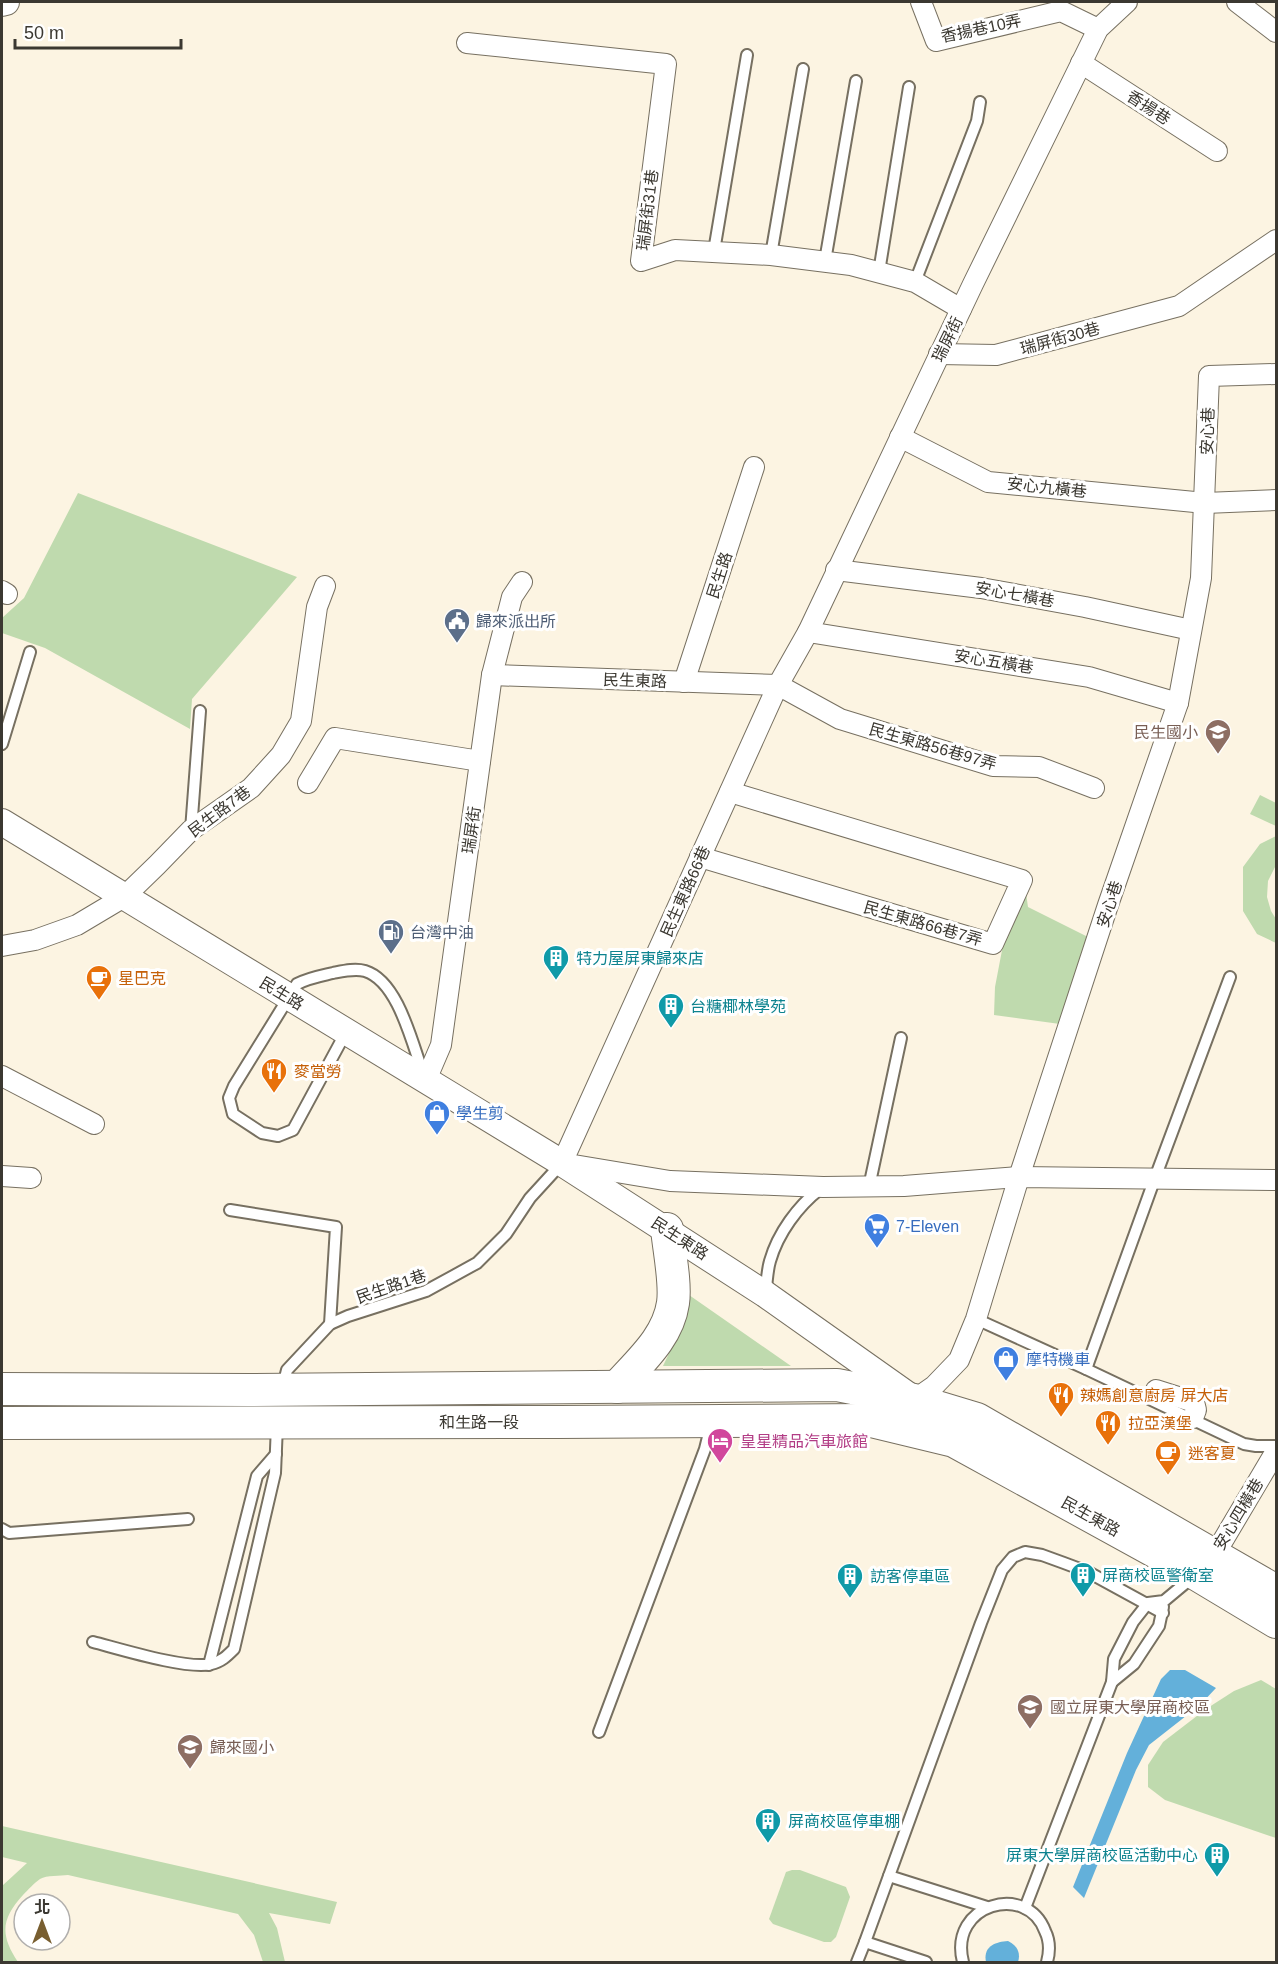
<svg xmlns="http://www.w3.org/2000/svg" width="1278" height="1964" viewBox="0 0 1278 1964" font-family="Helvetica,'Noto Sans TC',sans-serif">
<rect width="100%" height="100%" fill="#fcf4e2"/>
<g fill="#bfdaae">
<polygon points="78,493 297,577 192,699 190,729 45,648 2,633 2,618 24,598"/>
<polygon points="1260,795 1276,803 1276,826 1250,814"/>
<polygon points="1276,836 1276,865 1268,881 1267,897 1271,911 1276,919 1276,943 1257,934 1243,911 1243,867 1260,844"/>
<polygon points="1026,893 1028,907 1088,937 1060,1024 994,1015 995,987 1003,945"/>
<polygon points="679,1288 791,1366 663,1366 678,1334"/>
<polygon points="1261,1680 1276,1689 1276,1838 1165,1800 1148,1787 1148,1765 1163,1742 1206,1709 1234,1691"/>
<path d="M2,1826L337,1902L330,1924L269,1913L277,1928L285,1962H263L254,1935L238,1914L68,1875C60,1876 47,1875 40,1879C34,1883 28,1890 23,1895C1,1919 0,1935 18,1962H2V1886L27,1863L2,1857Z"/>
<polygon points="792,1870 800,1870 846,1887 850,1897 836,1937 831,1942 824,1942 773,1924 769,1919 786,1872"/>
</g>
<g fill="#63b0da">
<polygon points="1170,1670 1185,1670 1216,1688 1200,1705 1149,1745 1136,1770 1084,1898 1073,1887 1127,1753 1161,1679"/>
<path d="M1008,1941C1017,1945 1021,1953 1018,1962H986C983,1947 994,1942 1008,1941Z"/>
</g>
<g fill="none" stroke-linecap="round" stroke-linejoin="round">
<g stroke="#777061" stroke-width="14">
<g id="service">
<polyline points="714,251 747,55"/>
<polyline points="771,255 803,69"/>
<polyline points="825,261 856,81"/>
<polyline points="879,272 909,87"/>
<polyline points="915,282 977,121 980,102"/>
<polyline points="2,744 30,652"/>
<polyline points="191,830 200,711"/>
<path d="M346,1032L293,1130L278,1136L262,1133L233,1114L229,1098L234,1086L297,984C308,978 320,976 333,973C343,971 355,968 365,971C398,981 412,1043 423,1073"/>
<polyline points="869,1187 901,1038"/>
<polyline points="230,1210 336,1227 330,1324"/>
<path d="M765,1294C767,1283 767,1271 770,1261C778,1233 798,1206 820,1189"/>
<polyline points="976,1319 1086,1369 1244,1444 1256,1446 1276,1446"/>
<polyline points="1086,1369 1155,1178 1230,977"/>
<polyline points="283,1386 287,1370 330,1324 348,1316 426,1291 477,1263 506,1234 530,1198 562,1163"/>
<polyline points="2,1529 9,1533 188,1519"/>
<path d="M93,1642C120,1649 188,1670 211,1664C221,1662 227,1656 234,1649L275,1473L277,1425"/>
<polyline points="209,1665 257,1476 276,1454"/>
<polyline points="1112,1682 1134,1664 1159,1626 1163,1607"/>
<polyline points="599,1732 705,1449 711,1425"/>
<polyline points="889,1876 987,1907"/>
<polyline points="1025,1908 1112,1682 1114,1659 1133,1622 1148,1603 1164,1601 1194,1576"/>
<polyline points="865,1942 981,1623 1002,1570 1013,1557 1025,1552 1042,1555 1064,1563 1088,1572 1163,1613"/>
<polyline points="857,1962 865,1942 926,1962"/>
<path d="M963,1962C948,1904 1027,1882 1045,1931C1050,1941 1050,1951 1047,1962"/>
</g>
</g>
<g stroke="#777061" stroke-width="22">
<g id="minor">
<polyline points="921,2 936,41 1061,11 1098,29"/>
<polyline points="1127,2 1098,29 973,284 808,632 778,685 562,1163 670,1181 823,1187 904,1186 1019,1177 1276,1180"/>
<polyline points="1237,2 1276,32"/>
<polyline points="467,43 666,64 641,261 675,250 771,255 851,265 915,282 961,309"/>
<polyline points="1081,63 1217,151"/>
<polyline points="939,354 996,355 1179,306 1276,240"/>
<polyline points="900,437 988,482 1205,503 1276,500"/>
<polyline points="836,570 981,588 1085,607 1191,630"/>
<polyline points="2,591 7,594"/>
<polyline points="808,632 1089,677 1178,703"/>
<polyline points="492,675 778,685 840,719 993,766 1039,767 1094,788"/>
<polyline points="684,682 754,467"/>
<polyline points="308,783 335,738 480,761"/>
<polyline points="700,857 993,944 1022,880 730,792"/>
<polyline points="2,946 35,940 77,925 124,897 157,865 191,830 251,788 281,755 301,721 317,607 325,586"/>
<polyline points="2,1076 94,1124"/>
<polyline points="426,1080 441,1045 492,675 512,597 522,582"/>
<polyline points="2,1176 31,1178"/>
<polyline points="1156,1390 1194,1402 1196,1410 1193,1418"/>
<polyline points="914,1400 934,1386 959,1360 976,1319 1019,1177 1108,905 1178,703 1201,578 1209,376 1276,374"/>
<polyline points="1207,1563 1215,1554 1276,1451"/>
</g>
</g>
<g stroke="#777061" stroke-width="28">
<g id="tertiary">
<polyline points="2,3 6,2"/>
<polyline points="2,822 562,1163 765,1294 912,1398"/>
</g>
</g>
<g stroke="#777061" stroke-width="34">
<g id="primary">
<path d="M617,1387C639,1362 668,1338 673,1303C676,1283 669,1250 667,1229"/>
<polyline points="2,1389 248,1390 837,1385 914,1400 977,1419 1276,1591"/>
<polyline points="2,1423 559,1422 867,1420 954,1441 1196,1574 1276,1622"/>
</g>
</g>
<use href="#service" stroke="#fff" stroke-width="10"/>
<use href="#minor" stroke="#fff" stroke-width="20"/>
<use href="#tertiary" stroke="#fff" stroke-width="26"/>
<use href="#primary" stroke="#fff" stroke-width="32"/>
</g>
<defs>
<g id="civic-pin" transform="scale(1.35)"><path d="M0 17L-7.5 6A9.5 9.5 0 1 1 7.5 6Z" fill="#5c6f8a" stroke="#fff"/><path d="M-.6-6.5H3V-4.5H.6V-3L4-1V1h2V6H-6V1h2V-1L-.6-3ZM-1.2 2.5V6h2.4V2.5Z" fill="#fff"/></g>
<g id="school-pin" transform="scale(1.35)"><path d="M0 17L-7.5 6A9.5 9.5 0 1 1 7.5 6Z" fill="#8d6e63" stroke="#fff"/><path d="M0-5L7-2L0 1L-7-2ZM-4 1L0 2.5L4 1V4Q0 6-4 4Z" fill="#fff"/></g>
<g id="fuel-pin" transform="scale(1.35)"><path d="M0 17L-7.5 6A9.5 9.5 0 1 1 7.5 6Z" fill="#5c6f8a" stroke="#fff"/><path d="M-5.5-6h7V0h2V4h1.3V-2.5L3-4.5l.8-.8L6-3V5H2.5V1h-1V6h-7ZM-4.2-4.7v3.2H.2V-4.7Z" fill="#fff"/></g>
<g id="building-pin" transform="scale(1.35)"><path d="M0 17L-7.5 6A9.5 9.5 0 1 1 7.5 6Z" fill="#0f9aa8" stroke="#fff"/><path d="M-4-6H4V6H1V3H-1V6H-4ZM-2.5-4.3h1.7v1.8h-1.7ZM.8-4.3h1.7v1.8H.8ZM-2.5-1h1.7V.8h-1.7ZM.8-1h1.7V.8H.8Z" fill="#fff"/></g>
<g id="cafe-pin" transform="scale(1.35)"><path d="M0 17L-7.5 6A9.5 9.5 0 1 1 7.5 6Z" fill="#e8710a" stroke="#fff"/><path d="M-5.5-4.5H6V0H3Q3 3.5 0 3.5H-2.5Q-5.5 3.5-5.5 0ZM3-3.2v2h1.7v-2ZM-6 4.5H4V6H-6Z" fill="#fff"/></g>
<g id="restaurant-pin" transform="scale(1.35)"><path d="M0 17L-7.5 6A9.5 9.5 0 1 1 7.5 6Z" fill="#e8710a" stroke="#fff"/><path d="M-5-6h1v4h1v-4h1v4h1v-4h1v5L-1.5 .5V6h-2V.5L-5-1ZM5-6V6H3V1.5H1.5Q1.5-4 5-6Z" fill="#fff"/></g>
<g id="shop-pin" transform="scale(1.35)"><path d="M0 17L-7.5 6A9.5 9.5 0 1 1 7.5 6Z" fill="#3f7fe0" stroke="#fff"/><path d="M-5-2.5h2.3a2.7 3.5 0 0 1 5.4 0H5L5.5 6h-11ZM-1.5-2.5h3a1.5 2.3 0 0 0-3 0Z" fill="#fff"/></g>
<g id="supermarket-pin" transform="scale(1.35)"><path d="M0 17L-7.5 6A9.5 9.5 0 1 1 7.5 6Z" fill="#3f7fe0" stroke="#fff"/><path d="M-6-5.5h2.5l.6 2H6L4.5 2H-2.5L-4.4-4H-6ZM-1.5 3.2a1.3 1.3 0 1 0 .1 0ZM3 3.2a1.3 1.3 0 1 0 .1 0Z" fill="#fff"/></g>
<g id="hotel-pin" transform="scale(1.35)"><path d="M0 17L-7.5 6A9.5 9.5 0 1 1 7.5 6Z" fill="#d1479c" stroke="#fff"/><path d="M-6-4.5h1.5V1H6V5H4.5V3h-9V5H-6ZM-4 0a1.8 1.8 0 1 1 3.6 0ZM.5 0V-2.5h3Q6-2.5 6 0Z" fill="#fff"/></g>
<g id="university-pin" transform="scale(1.35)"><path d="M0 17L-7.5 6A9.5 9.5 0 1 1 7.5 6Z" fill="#8d6e63" stroke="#fff"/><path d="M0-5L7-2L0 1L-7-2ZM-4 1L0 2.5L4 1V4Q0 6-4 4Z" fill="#fff"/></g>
</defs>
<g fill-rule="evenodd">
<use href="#civic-pin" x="457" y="621"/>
<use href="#school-pin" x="1218" y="732"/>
<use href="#fuel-pin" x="391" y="932"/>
<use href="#building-pin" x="556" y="958"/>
<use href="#cafe-pin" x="99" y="978"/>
<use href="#building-pin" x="671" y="1006"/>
<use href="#restaurant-pin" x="274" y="1071"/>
<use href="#shop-pin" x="437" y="1113"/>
<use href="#supermarket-pin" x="877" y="1226"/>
<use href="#shop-pin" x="1006" y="1359"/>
<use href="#restaurant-pin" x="1061" y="1395"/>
<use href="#restaurant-pin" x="1108" y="1423"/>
<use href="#hotel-pin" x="720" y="1441"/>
<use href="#cafe-pin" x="1168" y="1453"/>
<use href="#building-pin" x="1083" y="1575"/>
<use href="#building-pin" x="850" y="1576"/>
<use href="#university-pin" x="1030" y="1707"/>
<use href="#school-pin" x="190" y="1747"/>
<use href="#building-pin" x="768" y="1821"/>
<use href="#building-pin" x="1217" y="1855"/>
</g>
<g text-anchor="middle" stroke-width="6" stroke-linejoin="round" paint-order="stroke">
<g font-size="16" fill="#3b3831" stroke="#fff">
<text transform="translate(981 28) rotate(-12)" y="6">香揚巷10弄</text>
<text transform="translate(1149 107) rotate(33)" y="6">香揚巷</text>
<text transform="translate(647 210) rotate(-83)" y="6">瑞屏街31巷</text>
<text transform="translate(1060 338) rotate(-15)" y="6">瑞屏街30巷</text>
<text transform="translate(947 339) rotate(-64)" y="6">瑞屏街</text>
<text transform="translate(1207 431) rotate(-88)" y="6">安心巷</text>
<text transform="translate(1047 487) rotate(6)" y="6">安心九橫巷</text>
<text transform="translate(719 575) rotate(-72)" y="6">民生路</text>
<text transform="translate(1015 594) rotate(10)" y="6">安心七橫巷</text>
<text transform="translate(994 661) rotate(9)" y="6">安心五橫巷</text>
<text transform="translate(635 680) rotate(2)" y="6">民生東路</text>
<text transform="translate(933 746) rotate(16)" y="6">民生東路56巷97弄</text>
<text transform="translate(219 811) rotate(-37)" y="6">民生路7巷</text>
<text transform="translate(471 830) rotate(-82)" y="6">瑞屏街</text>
<text transform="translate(685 891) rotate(-66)" y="6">民生東路66巷</text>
<text transform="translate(1109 904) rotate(-72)" y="6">安心巷</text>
<text transform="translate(923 923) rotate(16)" y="6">民生東路66巷7弄</text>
<text transform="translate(282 993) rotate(31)" y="6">民生路</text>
<text transform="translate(680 1238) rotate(33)" y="6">民生東路</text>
<text transform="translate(391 1286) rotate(-19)" y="6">民生路1巷</text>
<text x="479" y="1428">和生路一段</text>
<text transform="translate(1238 1514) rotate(-59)" y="6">安心四橫巷</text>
<text transform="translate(1091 1516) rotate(29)" y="6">民生東路</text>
</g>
<g font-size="16" fill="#4e5e75" stroke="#fff" text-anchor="start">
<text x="476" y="627">歸來派出所</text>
<text x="410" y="938">台灣中油</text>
</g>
<g font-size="16" fill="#785e54" stroke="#fff" text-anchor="start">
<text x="1198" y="738" text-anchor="end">民生國小</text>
<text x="1050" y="1713">國立屏東大學屏商校區</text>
<text x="210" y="1753">歸來國小</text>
</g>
<g font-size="16" fill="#0d838f" stroke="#fff" text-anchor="start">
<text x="576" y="964">特力屋屏東歸來店</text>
<text x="690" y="1012">台糖椰林學苑</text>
<text x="1102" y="1581">屏商校區警衛室</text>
<text x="870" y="1582">訪客停車區</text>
<text x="788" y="1827">屏商校區停車棚</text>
<text x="1198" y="1861" text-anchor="end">屏東大學屏商校區活動中心</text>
</g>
<g font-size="16" fill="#c56008" stroke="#fff" text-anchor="start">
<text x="118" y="984">星巴克</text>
<text x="294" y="1077">麥當勞</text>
<text x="1080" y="1401">辣媽創意廚房 屏大店</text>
<text x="1128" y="1429">拉亞漢堡</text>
<text x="1188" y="1459">迷客夏</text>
</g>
<g font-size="16" fill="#366cbe" stroke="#fff" text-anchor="start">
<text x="456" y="1119">學生剪</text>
<text x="896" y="1232">7-Eleven</text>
<text x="1026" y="1365">摩特機車</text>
</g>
<g font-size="16" fill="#b23c85" stroke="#fff" text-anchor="start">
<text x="740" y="1447">皇星精品汽車旅館</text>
</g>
</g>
<rect width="1278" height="1964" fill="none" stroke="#3b3831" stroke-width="6"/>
<g transform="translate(42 1922)"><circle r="28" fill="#ffffff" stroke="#b1afad" stroke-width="1.5"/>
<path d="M0-4.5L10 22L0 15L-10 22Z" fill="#785e30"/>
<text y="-9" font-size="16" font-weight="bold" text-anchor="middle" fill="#3b3831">北</text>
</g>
<path d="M15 39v9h166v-9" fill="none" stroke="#3b3831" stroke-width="3"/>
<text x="24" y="39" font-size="18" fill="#3b3831" stroke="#ffffff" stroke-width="4.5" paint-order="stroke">50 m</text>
</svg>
